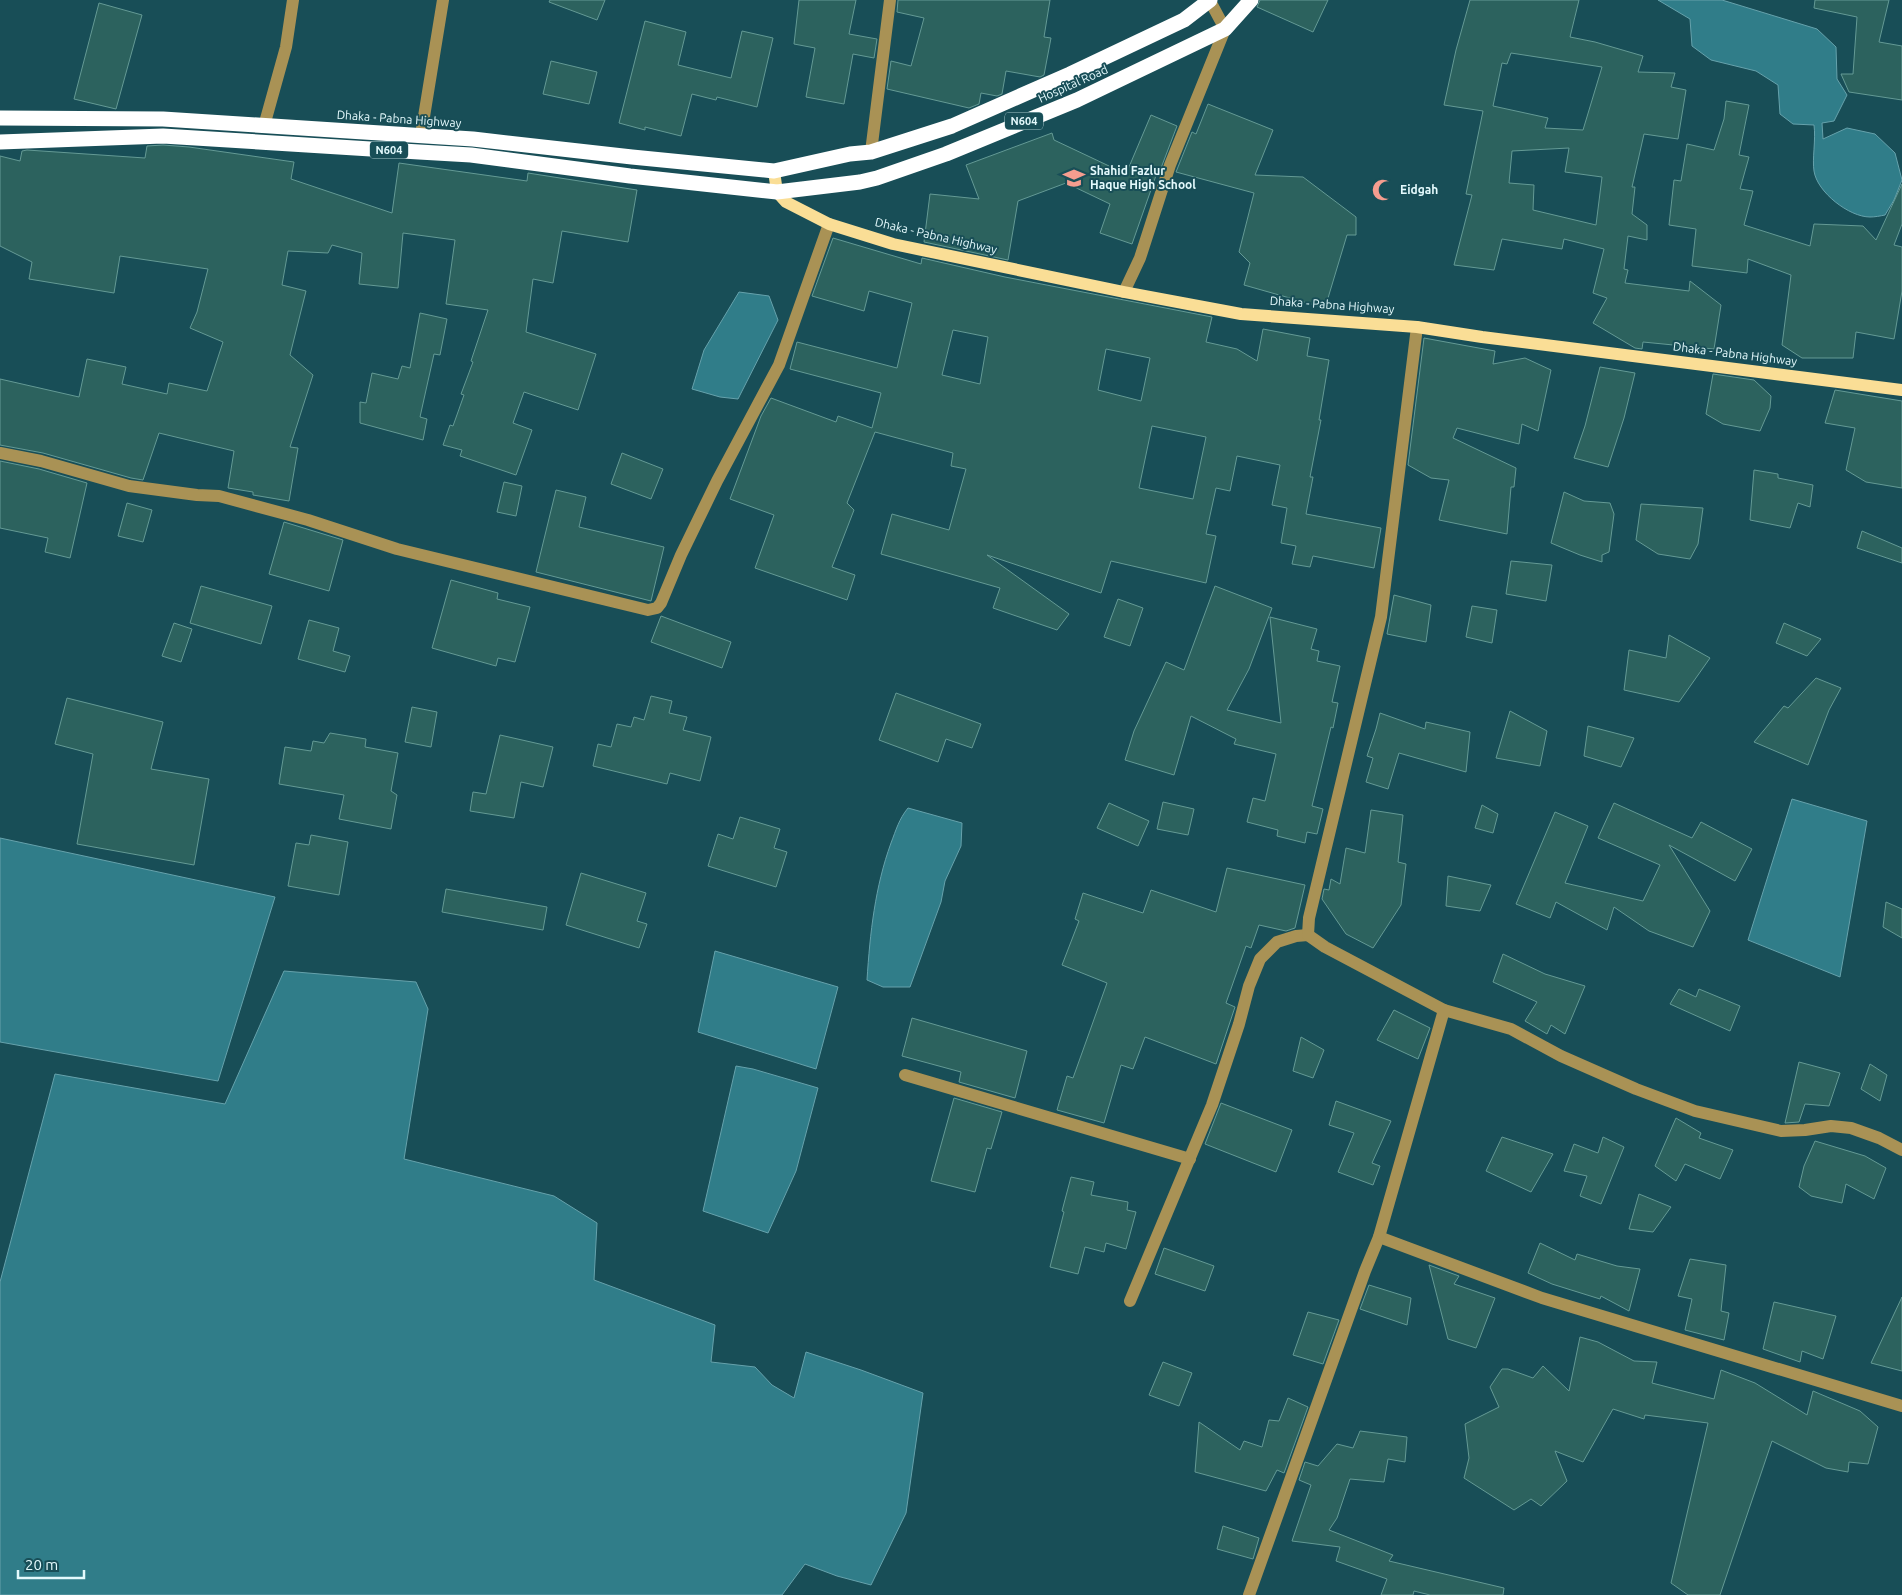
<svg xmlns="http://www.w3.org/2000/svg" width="1902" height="1595" viewBox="0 0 1902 1595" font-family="Ubuntu,sans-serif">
<rect width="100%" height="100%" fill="#184e57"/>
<g fill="#307d89" stroke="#66a2ac">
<path d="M1658,0H1722L1817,29L1836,47L1837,79L1847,95L1834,121L1822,123L1823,139L1847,128L1875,134L1895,153L1902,180L1894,200L1885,215C1880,216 1875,217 1870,217C1849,217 1817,192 1814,171C1812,159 1816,140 1814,125L1793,124L1780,114L1778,85L1756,71L1711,60L1692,46L1690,19Z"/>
<polygon points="739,292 769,296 778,320 738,399 720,397 692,389 704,350"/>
<polygon points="1792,799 1867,821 1840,977 1748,940"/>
<path d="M908,808L962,823L961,846L945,881L941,902L910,987H883L867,980C870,933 875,887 891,843C896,830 899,819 908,808Z"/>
<polygon points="0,838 275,897 218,1081 0,1042"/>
<polygon points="715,951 838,987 816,1069 698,1032"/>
<polygon points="284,971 416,982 428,1009 404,1159 554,1196 597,1223 594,1280 715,1325 711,1362 755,1367 772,1385 794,1398 806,1352 861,1370 923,1393 906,1513 871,1585 837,1576 805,1564 782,1595 0,1595 0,1282 55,1074 225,1104"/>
<polygon points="736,1066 753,1069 818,1088 796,1171 768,1233 703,1211"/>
</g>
<g fill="#2c625e" stroke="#649a95" fill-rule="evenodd">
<polygon points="550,0 605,0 597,20 549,2"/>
<polygon points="799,0 856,0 849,34 877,39 874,58 853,54 844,104 806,97 815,48 794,44"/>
<polygon points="898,0 1050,0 1044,37 1051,38 1044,75 1040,77 1006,71 1002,94 997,96 981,93 979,104 969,108 887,89 891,61 911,66 924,18 897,12"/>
<polygon points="1260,0 1328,0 1313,32 1257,7"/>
<path d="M1470,0H1579L1570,37L1595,42L1643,56L1638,72L1675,73L1671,87L1686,90L1678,139L1644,134L1632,187H1635L1632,214L1647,225V240L1628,236L1624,269L1628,270L1625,283L1689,291L1690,281L1721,305L1714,349L1643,342L1642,349L1635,348L1593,323L1607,298L1593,293L1604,249L1564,239L1562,249L1502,239L1494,270L1454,265L1472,195L1466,194L1483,111L1444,105L1456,50ZM1511,53L1602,67L1583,130L1545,128L1548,118L1493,106L1502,63L1507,64ZM1569,148L1565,172L1602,177L1596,225L1533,210L1534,185L1509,183L1512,151Z"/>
<polygon points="1815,0 1889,0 1879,42 1902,46 1902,100 1849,92 1841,74 1853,74 1857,17 1814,8"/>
<polygon points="99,3 142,15 116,109 74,99"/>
<polygon points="645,21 686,32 678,65 731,78 742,31 773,38 757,107 717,97 716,100 692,94 681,136 645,127 645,130 619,123"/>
<polygon points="551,61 597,72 589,104 543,94"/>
<polygon points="1726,101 1749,105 1739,155 1749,157 1740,189 1753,191 1744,225 1810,246 1814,224 1863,226 1876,240 1902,184 1902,224 1894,245 1902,247 1902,291 1894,339 1856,332 1853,358 1802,358 1782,345 1791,275 1748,259 1747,273 1692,266 1696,229 1669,225 1674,180 1681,181 1687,144 1714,150 1724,119"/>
<polygon points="1208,104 1273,130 1255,175 1303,177 1356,217 1356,235 1347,235 1325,308 1244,285 1250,263 1239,252 1254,193 1176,172 1192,132 1196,134"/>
<polygon points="1151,115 1177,126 1161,168 1159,167 1132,244 1100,233 1110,204 1066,183 1018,201 1008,260 924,242 930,194 979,199 966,165 1052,133 1054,140 1126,174"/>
<polygon points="163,145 189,147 294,162 291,179 392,213 399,163 527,181 528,173 637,190 628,242 562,231 553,283 533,279 526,332 596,354 578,410 524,392 513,423 532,430 516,475 460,456 462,450 443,445 450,425 453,426 464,395 461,394 473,362 471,361 488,310 446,304 455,240 403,233 398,288 359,284 362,253 332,245 328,253 288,251 282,285 306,291 290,355 313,375 290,447 298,448 289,501 253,495 253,492 228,488 234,451 159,433 143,480 131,478 43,453 0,445 0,379 79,397 87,359 126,367 122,384 167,394 169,383 207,391 223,342 190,328 197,312 208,269 120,256 114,293 29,279 32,262 0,246 0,156 20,161 22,151 27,150 145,158 147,146"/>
<path d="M833,238L921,264L922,258L1005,277L1212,317L1206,342L1237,349L1257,361L1263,329L1310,338L1307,356L1329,360L1319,420H1321L1310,477H1313L1306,514L1381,528L1374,568L1313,556L1310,567L1292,564L1296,546L1281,543L1287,508L1272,505L1280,465L1237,456L1230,491L1216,488L1206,534L1216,536L1206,583L1111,561L1101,593L987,555L1069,614L1057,630L993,608L1000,588L881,554L892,514L949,530L966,469L951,466L953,453L875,432L847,503L854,510L832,567L855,575L847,600L755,568L774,515L730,499L761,416L771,398L836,422L838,416L872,428L881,393L790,369L797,342L897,368L912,303L869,291L864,311L812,296ZM953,330L988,337L980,384L942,375ZM1106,349L1150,358L1141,401L1098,390ZM1152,426L1206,437L1193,499L1139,488Z"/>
<polygon points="420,313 447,319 440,355 434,354 420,417 427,419 423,440 360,423 360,402 366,403 372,373 398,379 402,366 410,368"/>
<polygon points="1424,338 1495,351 1493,364 1525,358 1551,370 1538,431 1522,424 1519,444 1457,428 1453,438 1516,468 1514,487 1511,487 1507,534 1439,520 1449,480 1431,478 1408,465"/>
<polygon points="1600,367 1635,373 1624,418 1608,467 1574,458 1585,426"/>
<polygon points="1713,374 1754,380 1771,396 1770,408 1760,431 1723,424 1706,414"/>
<polygon points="1835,390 1902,401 1902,488 1866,482 1846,470 1855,428 1825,423"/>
<polygon points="622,453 663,469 651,499 611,484"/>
<polygon points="0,461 39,469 87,483 70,558 45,552 48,538 0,528"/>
<polygon points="1754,470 1778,474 1778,478 1813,485 1810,507 1798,503 1790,528 1750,520"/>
<polygon points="504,482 522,486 516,516 497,512"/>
<polygon points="556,490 586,497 579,527 664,547 651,601 536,572"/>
<polygon points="1564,492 1584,501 1610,503 1614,514 1609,552 1602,555 1602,562 1580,555 1551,543"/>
<polygon points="127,503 152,510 143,542 118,536"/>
<polygon points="1641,504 1703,508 1698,544 1690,559 1658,554 1636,540"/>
<polygon points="284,522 343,540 329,591 269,574"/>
<polygon points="1862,531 1902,548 1902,563 1857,548"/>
<polygon points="1511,561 1552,565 1546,601 1506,594"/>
<polygon points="451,580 498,593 497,599 530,607 515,662 498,658 496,666 432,648"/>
<polygon points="201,586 272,606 261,644 190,623"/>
<polygon points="1215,586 1272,608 1249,669 1227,710 1281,723 1270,617 1317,629 1311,649 1319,651 1317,661 1340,666 1332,702 1338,703 1333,728 1331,727 1312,806 1323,809 1317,834 1307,832 1305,843 1277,836 1278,830 1247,822 1253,798 1265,801 1276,754 1234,744 1236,739 1191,716 1174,775 1125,760 1134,731 1166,662 1184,670"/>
<polygon points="1394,595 1431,605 1426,642 1387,634"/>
<polygon points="1118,599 1143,608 1130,646 1104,637"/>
<polygon points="1472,606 1497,610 1492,643 1466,637"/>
<polygon points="661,616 731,642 722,668 651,642"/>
<polygon points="309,620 339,628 333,651 350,656 345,672 298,659"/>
<polygon points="174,623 192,629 181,662 162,656"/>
<polygon points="1784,623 1821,639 1807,656 1776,643"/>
<polygon points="1669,635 1710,658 1679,702 1624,690 1629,650 1666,658"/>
<polygon points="1816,678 1841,688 1829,710 1808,765 1754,742 1784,706 1788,708"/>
<polygon points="896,693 981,724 972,748 946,739 938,762 879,740"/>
<polygon points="651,696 672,701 669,713 687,717 683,730 711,737 700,781 670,773 667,784 593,766 598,744 611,747 617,724 631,727 634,717 644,720"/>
<polygon points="67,698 163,722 151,769 209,779 194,865 77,844 93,754 55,744"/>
<polygon points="412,707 437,712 431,747 405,742"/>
<polygon points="1510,711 1547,731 1540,766 1496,758"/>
<polygon points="1380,713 1425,729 1426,722 1470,732 1466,772 1399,753 1388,789 1366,782 1373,758 1367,756 1376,729"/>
<polygon points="1588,726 1634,738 1621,767 1584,756"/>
<polygon points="330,733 366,739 365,747 398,753 391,791 397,795 391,829 339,819 344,795 279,784 285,747 311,751 313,741 324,743"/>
<polygon points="500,735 553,747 543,787 521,782 514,818 470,811 473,792 486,794"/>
<polygon points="1163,802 1194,809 1188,835 1157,829"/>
<polygon points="1109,803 1149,821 1138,846 1097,828"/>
<polygon points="1614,803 1692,838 1701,822 1752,849 1735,881 1669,845 1710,911 1693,947 1649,931 1614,907 1607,930 1556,902 1550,918 1516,904 1555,812 1588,826 1565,883 1643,901 1660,865 1598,838"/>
<polygon points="1482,805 1498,814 1493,833 1475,828"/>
<polygon points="1371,810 1403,815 1398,862 1406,864 1401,905 1373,948 1346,934 1322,899 1324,889 1329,890 1331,879 1340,884 1346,848 1365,853"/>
<polygon points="740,817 780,829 774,848 787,852 776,887 708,866 718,834 733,839"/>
<polygon points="311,835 348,842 339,895 288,886 296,843 309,845"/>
<polygon points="1227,868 1305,885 1295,928 1286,931 1259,925 1251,948 1246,946 1226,1003 1235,1007 1216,1064 1145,1037 1133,1069 1121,1065 1104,1123 1057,1110 1067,1076 1073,1078 1107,983 1062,965 1079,921 1075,919 1083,893 1143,913 1151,890 1216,912"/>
<polygon points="581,873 646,893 637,921 647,924 639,948 566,925"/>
<polygon points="1448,876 1491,885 1480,911 1446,906"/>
<polygon points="446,889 547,907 543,930 442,912"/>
<polygon points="1886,902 1902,909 1902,938 1883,927"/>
<polygon points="1503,954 1545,974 1585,986 1565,1034 1551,1025 1547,1034 1525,1021 1537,1002 1493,982"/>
<polygon points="1679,989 1696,997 1699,989 1740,1006 1730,1031 1670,1004"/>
<polygon points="1394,1010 1430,1028 1418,1059 1377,1040"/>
<polygon points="912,1018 1027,1051 1015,1098 959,1082 961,1072 902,1056"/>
<polygon points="1301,1037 1324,1050 1313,1078 1293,1071"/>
<polygon points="1799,1062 1840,1073 1829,1106 1805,1104 1799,1122 1785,1123"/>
<polygon points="1870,1064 1887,1075 1880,1101 1861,1089"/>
<polygon points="954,1098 1002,1112 991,1149 987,1148 975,1192 931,1181"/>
<polygon points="1336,1101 1391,1121 1372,1163 1380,1166 1373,1185 1338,1172 1354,1133 1329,1125"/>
<polygon points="1221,1103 1292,1130 1276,1172 1205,1144"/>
<polygon points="1676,1118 1701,1133 1699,1138 1733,1150 1720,1179 1685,1164 1676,1181 1655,1166"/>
<polygon points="1502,1137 1553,1154 1531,1192 1486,1171"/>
<polygon points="1603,1137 1624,1147 1601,1204 1580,1196 1587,1176 1564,1171 1574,1144 1598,1153"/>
<polygon points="1815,1141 1865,1156 1886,1168 1874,1199 1846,1184 1842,1203 1811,1196 1799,1187 1804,1166"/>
<polygon points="1071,1177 1094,1182 1091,1195 1128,1202 1127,1210 1136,1212 1126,1249 1106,1243 1104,1252 1085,1247 1078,1274 1050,1267 1064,1212 1062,1211"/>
<polygon points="1639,1194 1671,1207 1653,1232 1629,1229"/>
<polygon points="1540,1243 1575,1260 1577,1254 1617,1266 1640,1269 1629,1311 1601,1296 1600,1299 1552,1284 1528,1273"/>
<polygon points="1164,1248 1214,1266 1205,1291 1155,1274"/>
<polygon points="1690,1259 1726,1265 1721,1311 1729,1313 1724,1340 1685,1330 1692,1299 1678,1296"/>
<polygon points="1429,1265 1459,1276 1454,1284 1495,1298 1476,1348 1448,1339"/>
<polygon points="1369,1285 1411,1298 1407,1325 1360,1309"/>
<polygon points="1902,1297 1902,1371 1871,1363"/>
<polygon points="1774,1302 1836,1316 1823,1359 1802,1351 1800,1362 1763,1349"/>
<polygon points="1308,1312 1339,1320 1323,1364 1293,1355"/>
<polygon points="1580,1337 1598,1342 1634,1361 1657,1362 1652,1383 1714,1399 1721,1370 1755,1383 1807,1415 1813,1391 1860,1411 1878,1427 1868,1464 1849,1462 1848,1472 1826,1468 1772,1441 1720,1595 1688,1595 1671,1583 1708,1423 1645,1415 1644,1419 1613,1409 1583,1462 1555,1451 1567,1481 1541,1506 1531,1499 1514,1510 1464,1478 1469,1458 1465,1424 1499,1407 1490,1387 1502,1369 1508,1369 1533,1378 1543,1366 1569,1391"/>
<polygon points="1163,1362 1192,1373 1179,1406 1149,1395"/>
<polygon points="1288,1398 1308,1407 1284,1473 1277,1470 1266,1491 1195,1472 1199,1422 1240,1450 1244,1441 1262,1447 1269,1420 1279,1421"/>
<polygon points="1360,1431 1407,1437 1405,1462 1388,1459 1384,1482 1350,1479 1337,1518 1329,1530 1393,1555 1389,1561 1504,1588 1503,1595 1430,1595 1414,1591 1413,1595 1381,1595 1387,1579 1336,1561 1340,1547 1292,1541 1311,1485 1299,1480 1305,1462 1318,1466 1337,1444 1353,1448"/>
<polygon points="1223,1526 1259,1538 1253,1559 1217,1549"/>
</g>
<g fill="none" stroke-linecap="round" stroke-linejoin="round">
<g stroke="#a99255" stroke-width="12">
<polyline points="264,126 286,47 293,0"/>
<polyline points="421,135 443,0"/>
<polyline points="871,152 890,0"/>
<polyline points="1124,292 1140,258 1170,165 1225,29 1210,1"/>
<polyline points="0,453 41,461 129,486 197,495 219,496 308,520 397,549 648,610 657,608 661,603 681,555 717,481 779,365 829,224"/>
<polyline points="1444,1010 1511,1029 1561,1056 1636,1089 1695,1111 1781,1131 1805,1130 1831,1126 1851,1128 1879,1138 1902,1150"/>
<polyline points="905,1075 1190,1159"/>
<polyline points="1379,1237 1542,1298 1902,1406"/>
<polyline points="1130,1301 1212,1105 1239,1024 1249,986 1260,959 1277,942 1296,936 1308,935"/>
<polyline points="1249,1595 1365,1271 1379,1237 1444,1010 1325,947 1308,935 1309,918 1381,617 1417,327"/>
</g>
<polyline stroke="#fade96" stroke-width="12" points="774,171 777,192 786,202 829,224 893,244 1124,292 1241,314 1417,327 1482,337 1902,390"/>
<g stroke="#fff" stroke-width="15">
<polyline points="0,118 163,119 473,139 632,157 774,171 850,154 871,152 952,126 1070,74 1184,20 1210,0"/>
<polyline points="0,142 163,136 419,152 471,155 630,176 777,192 860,182 877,178 946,154 1077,100 1225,29 1251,0"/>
</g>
</g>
<defs>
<g id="school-bare" transform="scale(1.725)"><path d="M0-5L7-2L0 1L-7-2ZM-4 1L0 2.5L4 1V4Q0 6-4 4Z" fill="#f59d8f" stroke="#184e57" stroke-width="2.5" paint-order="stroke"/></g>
<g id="mosque-bare" transform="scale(1.725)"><path d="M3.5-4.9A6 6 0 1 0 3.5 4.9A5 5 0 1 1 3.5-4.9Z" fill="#f59d8f" stroke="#184e57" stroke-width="2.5" paint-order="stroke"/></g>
</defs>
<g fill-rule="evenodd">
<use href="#school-bare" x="1074" y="178"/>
<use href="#mosque-bare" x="1383" y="190"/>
</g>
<g text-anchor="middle" stroke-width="4" stroke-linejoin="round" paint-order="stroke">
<g fill="#184e57" stroke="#a7c6cb" stroke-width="1">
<rect x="1005" y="112.5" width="38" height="17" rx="4"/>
<rect x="370" y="141.5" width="38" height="17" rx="4"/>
</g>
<g font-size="11" font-weight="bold" fill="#e4fafd">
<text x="1024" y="125">N604</text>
<text x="389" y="154">N604</text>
</g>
<g font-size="12" fill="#e4fafd" stroke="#184e57">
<text transform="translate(1073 84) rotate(-24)" y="4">Hospital Road</text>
<text transform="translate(399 119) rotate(4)" y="4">Dhaka - Pabna Highway</text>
<text transform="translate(936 236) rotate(13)" y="4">Dhaka - Pabna Highway</text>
<text transform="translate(1332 305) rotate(4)" y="4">Dhaka - Pabna Highway</text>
<text transform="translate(1735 354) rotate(7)" y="4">Dhaka - Pabna Highway</text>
</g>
<g font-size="12" font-weight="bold" fill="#e4fafd" stroke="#184e57" text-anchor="start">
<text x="1090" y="175">Shahid Fazlur<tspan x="1090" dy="14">Haque High School</tspan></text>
<text x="1400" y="194">Eidgah</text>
</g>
</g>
<path d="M18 1570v8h66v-8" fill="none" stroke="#e4fafd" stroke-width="2.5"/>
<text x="25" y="1570" font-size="15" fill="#e4fafd" stroke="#184e57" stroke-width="4" paint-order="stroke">20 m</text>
</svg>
